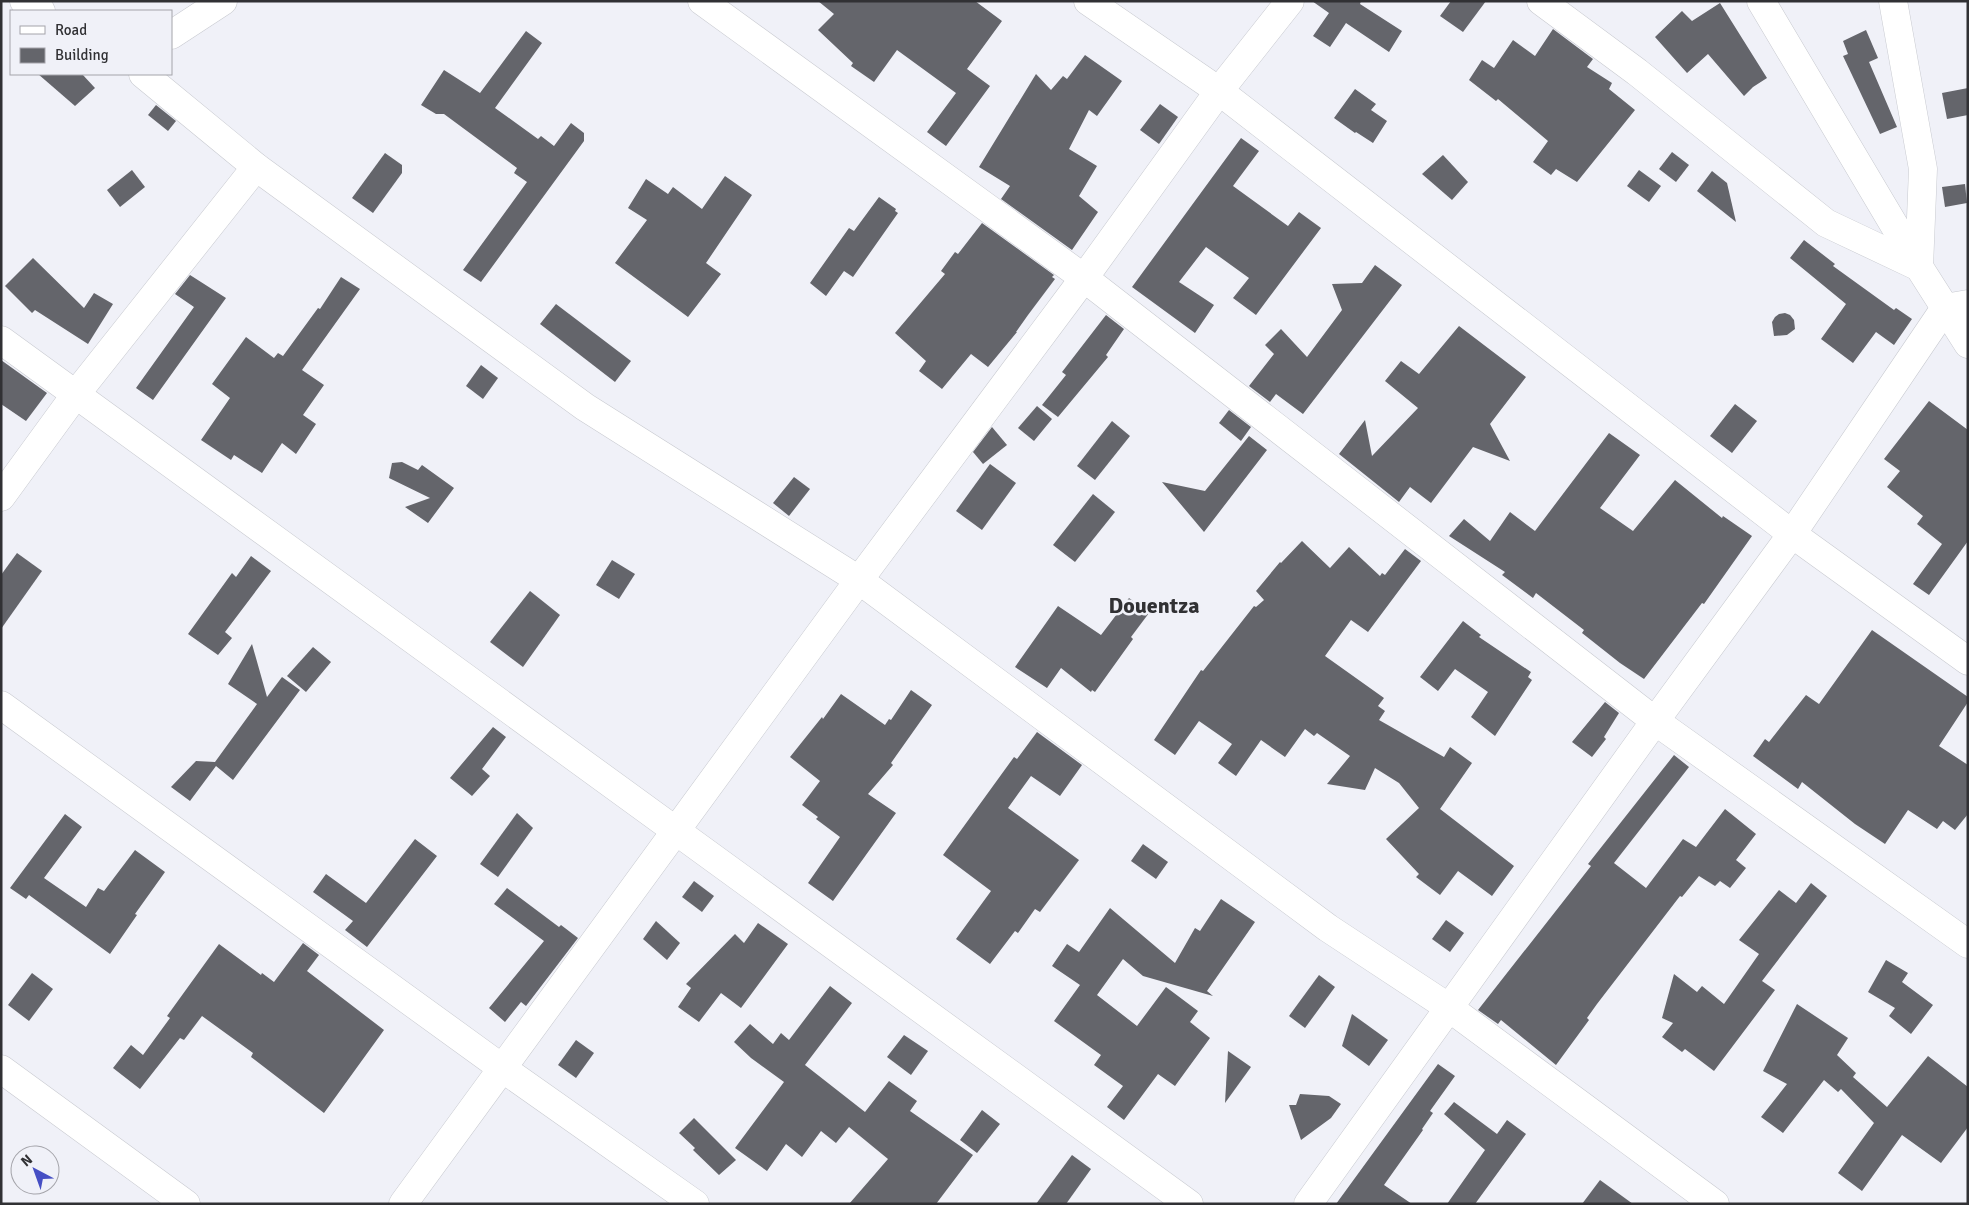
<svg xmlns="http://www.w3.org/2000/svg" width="1969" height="1205" viewBox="0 0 1969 1205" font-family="Signika,sans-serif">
<rect width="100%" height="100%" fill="#f0f1f8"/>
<g fill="#64656b">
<polygon points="818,1 975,1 1002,21 967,69 990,86 946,146 927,132 956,93 897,50 874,82 851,66 853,63 818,30 834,14"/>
<polygon points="1312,1 1361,1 1360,4 1402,31 1389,52 1346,23 1330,47 1313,36 1329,13"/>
<polygon points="1451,1 1486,1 1463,32 1440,16"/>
<polygon points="1720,3 1767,78 1753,87 1744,96 1708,54 1687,73 1655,37 1682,11 1692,21"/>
<polygon points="1553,29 1593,59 1587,67 1612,83 1609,89 1635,110 1577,182 1556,169 1551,175 1533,162 1548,141 1498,99 1496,101 1469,80 1482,60 1494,68 1513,40 1535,56"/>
<polygon points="1866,30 1878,58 1869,62 1897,127 1880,134 1843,56 1848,54 1843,41"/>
<polygon points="526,31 542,43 495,108 538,139 541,136 554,146 571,123 584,133 584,141 481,282 463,270 527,182 514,173 517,168 444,114 436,114 421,105 444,70 480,93"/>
<polygon points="1085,55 1122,81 1097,116 1089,110 1069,149 1097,166 1079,196 1098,212 1072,250 1001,199 1010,186 979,167 1036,74 1051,90 1063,76 1067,79"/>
<polygon points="38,74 82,74 95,88 75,106"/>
<polygon points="1968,88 1968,115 1947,119 1942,93"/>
<polygon points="1355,89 1376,104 1371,110 1387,121 1373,143 1356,132 1355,133 1334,118"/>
<polygon points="1160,104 1178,117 1159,144 1140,130"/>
<polygon points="156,105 176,121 168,131 148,115"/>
<polygon points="1241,138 1259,151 1233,186 1288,226 1299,212 1321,228 1256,315 1233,298 1249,278 1206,247 1179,282 1214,305 1195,333 1132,287"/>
<polygon points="1672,152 1689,165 1676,182 1659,169"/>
<polygon points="385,153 402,165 402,173 373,213 352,198"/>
<polygon points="1443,155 1468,182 1452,200 1422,174"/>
<polygon points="132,170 145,187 120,207 107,190"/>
<polygon points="1639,170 1661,186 1649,202 1627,186"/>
<polygon points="1712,171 1727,183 1736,222 1697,191"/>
<polygon points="725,176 752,195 706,263 721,274 688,317 615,263 647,220 628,208 646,179 668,194 673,187 702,209"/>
<polygon points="1965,184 1967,203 1945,207 1942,187"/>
<polygon points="879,197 896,209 895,211 898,213 853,277 844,271 826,296 810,283 849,228 854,231"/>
<polygon points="982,223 1054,275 1052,277 1055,279 1028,315 1016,332 1017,332 988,367 971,354 942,389 919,371 926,361 895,333 945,274 941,271 955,252 958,254"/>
<polygon points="1804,240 1835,264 1833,266 1894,310 1896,308 1912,319 1894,345 1876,332 1853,363 1821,339 1846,304 1790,258"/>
<polygon points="33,258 84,308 94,293 113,304 88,344 35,310 32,313 5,286"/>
<polygon points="1375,265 1402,285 1303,414 1276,394 1270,402 1249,386 1274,354 1265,345 1281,329 1307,357 1342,310 1332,284 1362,283"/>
<polygon points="190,275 226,298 153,400 136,388 194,307 175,294"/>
<polygon points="341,277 360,289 302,370 324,385 303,415 316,424 296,454 282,443 262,473 234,455 231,460 201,440 230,398 212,384 246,337 274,358 278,353 283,356 318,308 320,309"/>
<polygon points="556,304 631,361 615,382 540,324"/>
<polygon points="1785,313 1790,315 1794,320 1795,329 1787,335 1774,336 1772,322 1775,317 1779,314"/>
<polygon points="1106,315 1124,329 1106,355 1108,357 1058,417 1042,405 1066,375 1062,372"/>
<polygon points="1459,326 1526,377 1490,424 1510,461 1473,447 1431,503 1410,487 1399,502 1339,454 1365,420 1372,456 1418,408 1385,381 1401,361 1419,374"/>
<polygon points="1,360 47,393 26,421 1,404"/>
<polygon points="481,365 498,378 483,399 466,386"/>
<polygon points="1929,401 1968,430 1968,541 1929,595 1913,584 1942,544 1917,524 1923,516 1887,487 1900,471 1884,459"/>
<polygon points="1735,404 1757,421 1732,453 1710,436"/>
<polygon points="1037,406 1052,419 1034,441 1018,428"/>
<polygon points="1229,410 1251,427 1241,441 1219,423"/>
<polygon points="1112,421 1130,436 1095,480 1077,466"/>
<polygon points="992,427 1007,445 983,464 973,452"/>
<polygon points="1609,433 1640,455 1600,508 1633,531 1675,480 1722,518 1723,516 1752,536 1704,604 1702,603 1644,679 1620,663 1582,633 1584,630 1536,593 1533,598 1502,575 1505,572 1449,536 1464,519 1490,541 1510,512 1535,531"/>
<polygon points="1249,436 1267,450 1204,532 1162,482 1205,491"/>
<polygon points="402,462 418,470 422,465 454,488 428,523 405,507 430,498 389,478 392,463"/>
<polygon points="990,464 1016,483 982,530 956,511"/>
<polygon points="794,477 810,489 789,516 773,503"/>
<polygon points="1093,494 1115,512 1075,562 1053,545"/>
<polygon points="1302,541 1330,568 1349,547 1380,576 1382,573 1385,575 1405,549 1421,561 1368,632 1351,620 1325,656 1384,698 1378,706 1385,711 1379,720 1444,757 1450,747 1472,763 1440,809 1514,866 1492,896 1458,871 1440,895 1416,877 1419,874 1386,839 1419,808 1399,783 1375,768 1365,790 1327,784 1350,756 1317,733 1314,736 1305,729 1285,757 1261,740 1236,776 1218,763 1232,744 1199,721 1175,755 1154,740 1201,670 1203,671 1254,606 1256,607 1264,600 1256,591 1280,562 1281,563"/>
<polygon points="17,553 42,571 1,629 1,575"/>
<polygon points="251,556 271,571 225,632 232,638 218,655 188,634 232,573 236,577"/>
<polygon points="612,560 635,574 619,599 596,585"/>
<polygon points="530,591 560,615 523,667 490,642"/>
<polygon points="1129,598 1149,613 1131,637 1133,639 1095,692 1092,690 1091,692 1061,668 1047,688 1015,667 1058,606 1101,635"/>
<polygon points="1463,621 1481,635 1479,637 1531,672 1528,677 1532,680 1495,736 1471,717 1488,692 1455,669 1438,691 1420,677"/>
<polygon points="1872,630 1968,697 1968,702 1939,746 1968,765 1968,814 1955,830 1943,821 1937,829 1908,810 1885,844 1855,824 1802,782 1798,789 1753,756 1765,739 1769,742 1806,695 1819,704"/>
<polygon points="252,644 267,697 282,677 300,690 233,780 216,766 190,801 171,787 196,761 215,762 257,704 228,684"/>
<polygon points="313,647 331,662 306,692 287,676"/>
<polygon points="911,690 932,705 891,763 893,765 868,794 896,813 833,901 808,883 840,837 816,819 818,817 802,805 820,781 790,757 822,717 823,719 841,694 885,725 889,719 891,720"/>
<polygon points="1605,702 1619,713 1604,737 1606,739 1592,757 1572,742"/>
<polygon points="493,727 506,737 482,769 490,776 472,796 450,778"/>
<polygon points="1037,732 1082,765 1060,796 1031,776 1008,808 1079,860 1040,912 1035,909 1018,933 1015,931 990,964 956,939 991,891 943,855 1014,757 1017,759"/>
<polygon points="1674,755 1689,767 1614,863 1646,888 1683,839 1696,847 1725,809 1756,834 1736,860 1746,868 1730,888 1720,881 1715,886 1699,876 1682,897 1680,896 1597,1004 1587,1018 1589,1020 1556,1065 1501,1020 1498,1024 1478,1010 1591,866 1588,864"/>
<polygon points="517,813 533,828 498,877 480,864"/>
<polygon points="65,814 82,827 44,878 86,907 98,888 104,891 135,850 165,872 135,914 137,915 110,954 29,895 26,899 10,888"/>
<polygon points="415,839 437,856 367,947 345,930 353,921 313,892 326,874 366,903"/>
<polygon points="1143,844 1168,862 1156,879 1131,861"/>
<polygon points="694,881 714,896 702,912 682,897"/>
<polygon points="1811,883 1827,896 1762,981 1775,990 1714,1071 1685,1049 1682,1052 1662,1037 1673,1023 1662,1018 1674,974 1697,992 1702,986 1724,1004 1759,954 1739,940 1779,890 1796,903"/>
<polygon points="507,888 559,927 561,925 578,938 526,1006 521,1002 505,1022 489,1008 544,941 494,904"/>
<polygon points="1221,899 1255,922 1207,991 1213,996 1143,976 1123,959 1097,995 1137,1026 1166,987 1198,1011 1190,1022 1210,1038 1175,1086 1158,1074 1124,1120 1107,1107 1123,1086 1094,1065 1101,1055 1054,1021 1080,985 1052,966 1067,944 1079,952 1110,908 1175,963 1195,928 1200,931"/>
<polygon points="1446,920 1464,933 1450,952 1432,939"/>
<polygon points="656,921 680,943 667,960 643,939"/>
<polygon points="758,923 788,944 741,1008 721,993 699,1022 678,1007 691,988 686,984 735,934 744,943"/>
<polygon points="303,943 319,955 307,971 384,1030 324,1113 251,1057 253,1053 202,1016 184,1040 180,1038 140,1089 113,1068 131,1045 143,1055 170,1018 167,1016 219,944 261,975 262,973 274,982"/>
<polygon points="1886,960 1908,973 1902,982 1933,1005 1911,1034 1889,1016 1895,1008 1868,992"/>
<polygon points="32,973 53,989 29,1021 8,1005"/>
<polygon points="1319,975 1335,987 1305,1028 1289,1016"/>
<polygon points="830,986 852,1003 805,1065 865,1112 889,1081 917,1101 910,1111 973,1155 936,1204 849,1204 888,1159 849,1127 836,1143 821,1131 802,1157 786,1144 767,1171 735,1148 784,1082 751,1058 734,1042 750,1024 773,1044 781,1033 789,1040"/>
<polygon points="1797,1004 1848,1038 1837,1055 1856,1073 1853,1077 1887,1107 1928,1056 1968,1087 1968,1127 1941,1163 1902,1135 1862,1191 1838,1173 1874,1123 1841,1089 1838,1092 1824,1080 1783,1133 1761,1117 1787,1084 1763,1071"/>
<polygon points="1352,1014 1388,1040 1369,1066 1342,1046"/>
<polygon points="904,1035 928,1051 911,1075 887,1057"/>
<polygon points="576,1040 594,1053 576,1078 558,1065"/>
<polygon points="1228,1051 1251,1067 1225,1103"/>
<polygon points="1438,1064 1455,1076 1430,1111 1433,1113 1422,1129 1423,1130 1384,1185 1412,1204 1336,1204"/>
<polygon points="1300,1094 1329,1096 1341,1104 1331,1118 1301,1140 1289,1105 1296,1105"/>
<polygon points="1454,1102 1497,1134 1507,1120 1526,1134 1475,1204 1447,1204 1485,1150 1444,1114"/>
<polygon points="982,1110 1000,1124 977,1153 960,1140"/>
<polygon points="694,1118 736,1160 719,1175 693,1150 695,1148 679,1133"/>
<polygon points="1072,1155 1091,1169 1066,1204 1036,1204"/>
<polygon points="1600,1180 1633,1204 1582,1204"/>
</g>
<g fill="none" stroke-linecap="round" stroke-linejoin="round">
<g stroke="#c8cad0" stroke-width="29">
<g id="minor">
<polyline points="24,1 41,11"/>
<polyline points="702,1 1084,278 1655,721 1968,944"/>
<polyline points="1088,1 1219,91 1792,534 1968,661"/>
<polyline points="1541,1 1637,72 1826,223 1919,267 1923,169 1893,1"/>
<polyline points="171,35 223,1"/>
<polyline points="143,74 256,167 585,407 859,580 1328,928 1448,1007 1715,1204"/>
<polyline points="1,340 1189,1204"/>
<polyline points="1,497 76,394 256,167"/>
<polyline points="1,705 502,1068 695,1204"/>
<polyline points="1,1069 186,1204"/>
<polyline points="403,1204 859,580 1084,278 1219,91 1290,1"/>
<polyline points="1308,1204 1655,721 1792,534 1945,308 1968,304"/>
</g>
</g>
<g stroke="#c8cad0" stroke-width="29">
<polyline id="secondary" points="1761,1 1919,267 1968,344"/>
</g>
<use href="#minor" stroke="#fff" stroke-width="28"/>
<use href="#secondary" stroke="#fff" stroke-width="28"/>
</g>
<g text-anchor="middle" stroke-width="5" stroke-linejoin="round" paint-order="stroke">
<g font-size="22" font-weight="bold" fill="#313134" stroke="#f0f1f8">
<text x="1154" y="613">Douentza</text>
</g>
</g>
<rect width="1969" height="1205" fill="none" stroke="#313134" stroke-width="5"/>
<rect x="10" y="10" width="162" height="65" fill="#f0f1f8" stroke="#a4a4aa"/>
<rect x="20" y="26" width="25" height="8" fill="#ffffff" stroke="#a4a4aa"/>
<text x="55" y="35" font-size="15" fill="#313134">Road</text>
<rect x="20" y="48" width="25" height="15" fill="#64656b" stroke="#a4a4aa"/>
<text x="55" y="60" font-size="15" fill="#313134">Building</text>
<g transform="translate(35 1170) rotate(319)"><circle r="24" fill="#f0f1f8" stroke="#a4a4aa"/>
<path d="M0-4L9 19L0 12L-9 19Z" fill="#464fc4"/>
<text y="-8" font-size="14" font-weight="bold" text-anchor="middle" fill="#313134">N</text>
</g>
</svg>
